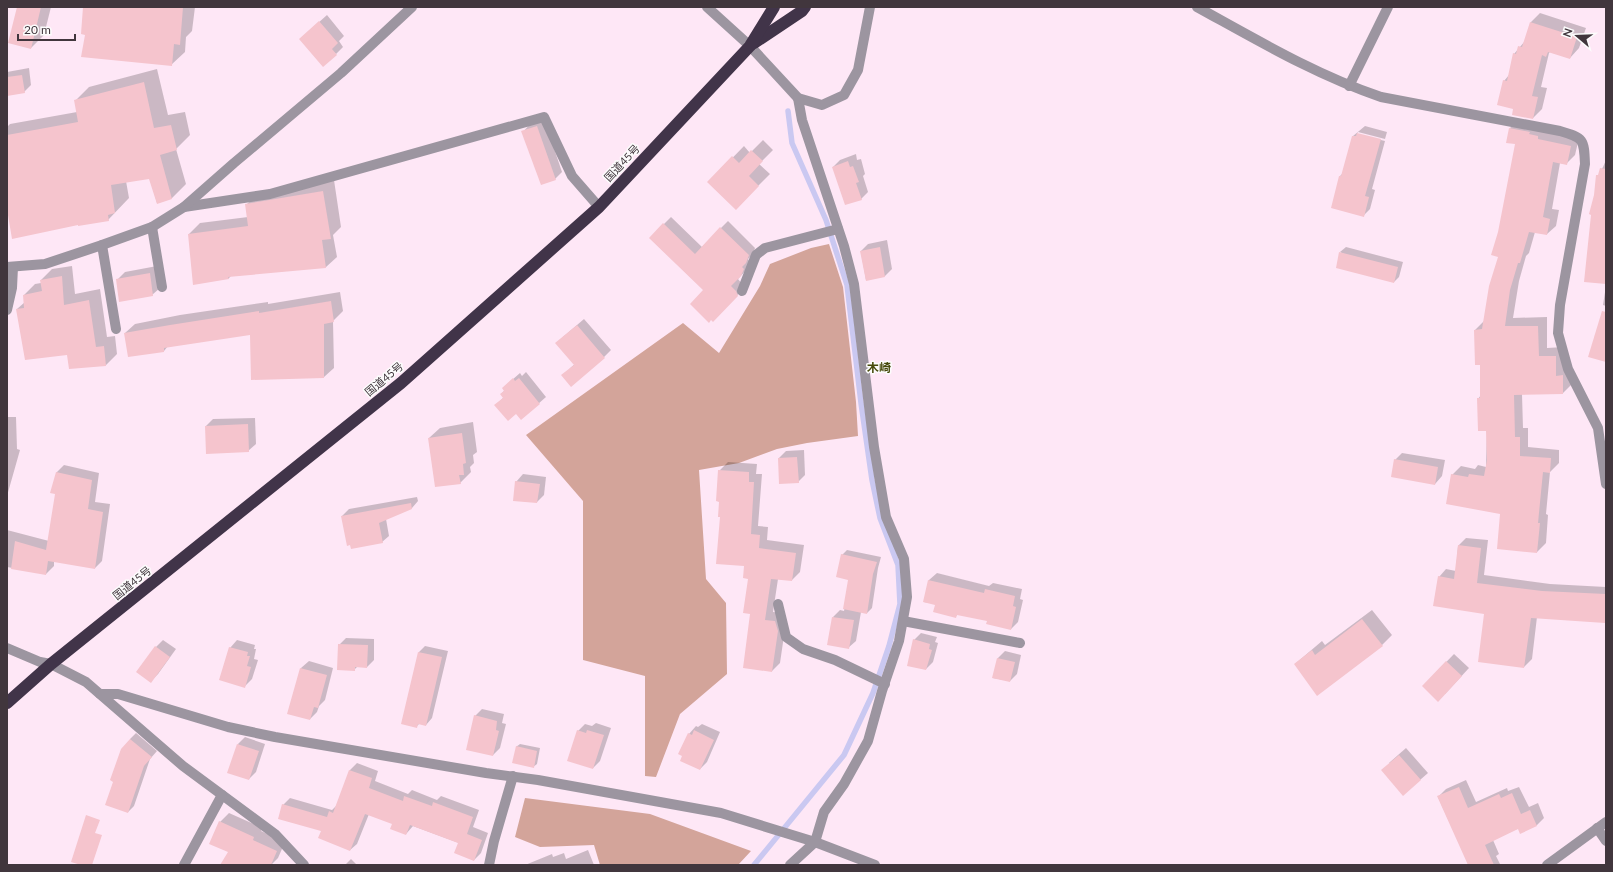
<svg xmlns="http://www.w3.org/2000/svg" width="1613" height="872" viewBox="0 0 1613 872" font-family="Lato,'Noto Sans JP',sans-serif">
<rect width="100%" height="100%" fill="#fee7f6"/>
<g fill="#d3a49a">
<polygon points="829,244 843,287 856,402 858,436 807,443 777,449 739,463 699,470 706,579 726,603 727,674 680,714 656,777 645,776 645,676 583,660 583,501 526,435 683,323 719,353 760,286 770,264 811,248"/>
<polygon points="525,798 650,814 751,851 738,865 600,865 594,845 540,847 515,837"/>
</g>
<g fill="#0003">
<polygon points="18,7 51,7 44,35 31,48"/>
<polygon points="84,7 195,7 192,31 186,37 185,52 171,65 86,34"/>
<polygon points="1540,13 1586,28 1579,48 1570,58 1550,52 1549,53 1541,87 1547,88 1542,109 1533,118 1514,108 1504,81 1509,75 1514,54 1525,41 1531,22"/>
<polygon points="327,15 344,36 339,41 343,47 336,54 308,32"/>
<polygon points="29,68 31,85 24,92 7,95 7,72"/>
<polygon points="157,69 168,115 185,112 190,135 176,149 186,184 172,198 157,203 150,178 126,181 129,198 108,220 7,203 7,127 10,124 77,112 75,101 89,87"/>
<polygon points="544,119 562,172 555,179 523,132 530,124"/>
<polygon points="1519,120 1579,138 1575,155 1566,164 1560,163 1552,209 1559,210 1556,226 1547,234 1535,232 1529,253 1526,256 1519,281 1513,318 1547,317 1547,348 1564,347 1572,384 1563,393 1522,394 1523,428 1528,428 1528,447 1559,450 1559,463 1550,472 1546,514 1548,515 1546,543 1537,552 1502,514 1452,475 1461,466 1475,469 1478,465 1486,467 1487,430 1478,399 1481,395 1481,364 1475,330 1484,321 1499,256 1499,232 1516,144 1510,128"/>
<polygon points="1365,126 1387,132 1385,139 1358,132 1357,134 1385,141 1372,189 1375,190 1370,209 1363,216 1340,176 1343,173 1353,136"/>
<polygon points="763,140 773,150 759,164 770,174 736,208 709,182 744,146 750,153"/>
<polygon points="856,154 857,160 861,159 865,174 863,176 868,192 861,199 833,167 840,160"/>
<polygon points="1606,160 1606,283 1601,170 1603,167"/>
<polygon points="334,180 341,227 333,235 337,257 326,267 231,276 228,279 189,234 200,223 248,217 246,205 257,194"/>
<polygon points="671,217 702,247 728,221 755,248 753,254 748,259 750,262 748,268 738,279 742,284 744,288 713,320 704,290 650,238"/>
<polygon points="887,240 892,269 885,276 866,280 861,251 868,244"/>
<polygon points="1346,247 1403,262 1399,277 1394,282 1340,252"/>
<polygon points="72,266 75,294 100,289 107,337 115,336 117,354 106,365 68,354 17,309 25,302 24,295 35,284 41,283 41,280 52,269"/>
<polygon points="157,266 160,288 152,295 117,280 125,272"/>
<polygon points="1606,291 1606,306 1603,305 1605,292"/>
<polygon points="340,292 343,311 333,321 334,368 324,377 252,379 251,334 168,346 164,351 129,355 125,333 135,324 180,315 268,302 268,304"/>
<polygon points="584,319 611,350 604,357 569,369 575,364 563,337"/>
<polygon points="526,372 546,397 521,419 517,413 496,405 504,397 501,394 505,390 503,388 520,373 522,376"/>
<polygon points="7,417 16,417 17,449 20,450 7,496"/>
<polygon points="255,418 256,444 248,451 206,426 213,419"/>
<polygon points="473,422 477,452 473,455 474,463 470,467 471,472 460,483 429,438 440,428"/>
<polygon points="804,450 805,475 798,482 779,458 786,451"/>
<polygon points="1402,453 1445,460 1442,476 1435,484 1395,460"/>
<polygon points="728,462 757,464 756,474 762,474 758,526 768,527 767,540 804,545 800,572 792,580 778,579 773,612 784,613 786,622 780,663 772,671 752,613 750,578 745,565 721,516 719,471"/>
<polygon points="64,465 99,473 95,502 110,504 102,561 95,568 54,561 54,566 46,574 7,567 7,530 49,541 56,494 56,473"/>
<polygon points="523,474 546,477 544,495 537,502 514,500 516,482"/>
<polygon points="417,497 418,501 412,508 386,519 389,536 382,542 342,516 349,509"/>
<polygon points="1466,538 1488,540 1484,575 1550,584 1606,587 1606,622 1537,617 1532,659 1524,667 1485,613 1439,577 1446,569 1456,571 1458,546"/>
<polygon points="847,550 881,557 878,568 872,608 867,613 861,612 856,641 848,648 833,617 840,610 844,611 850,579 842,555"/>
<polygon points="937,573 989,586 993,583 1022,589 1020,599 1023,600 1018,622 1011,629 988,620 958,614 956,616 936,604 924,602 929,580"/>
<polygon points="1372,610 1392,635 1382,645 1295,664 1322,641 1325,645"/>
<polygon points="921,633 937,637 935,642 938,643 933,662 926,669 914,640"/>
<polygon points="346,638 374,639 374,660 367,667 358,666 354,670 339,645"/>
<polygon points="163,640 176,649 158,674 151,681 138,672 156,647"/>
<polygon points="237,640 255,645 254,649 256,649 254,659 258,660 252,679 245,686 230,648"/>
<polygon points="425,646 448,651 432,718 426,725 420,723 416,727 402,723 419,652"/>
<polygon points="1005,651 1021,655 1017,674 1010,681 993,678 998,658"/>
<polygon points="1454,654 1469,668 1445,694 1423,686"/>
<polygon points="309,661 333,668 325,700 319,706 317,712 310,719 301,668"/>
<polygon points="482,709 504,714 502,723 506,724 500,748 493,755 475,716"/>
<polygon points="596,723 611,728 600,761 593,768 578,731 585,724 592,726"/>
<polygon points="702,724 720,732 707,762 700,769 689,734 696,726 698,727"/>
<polygon points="136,733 157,751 150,759 134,806 128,812 130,739"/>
<polygon points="245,737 265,744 256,772 249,779 238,744"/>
<polygon points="520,744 540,748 537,764 533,767 516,747"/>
<polygon points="1406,748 1428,773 1420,780 1389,763"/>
<polygon points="357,763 378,771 375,781 408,794 412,790 437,800 441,796 479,810 473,827 488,833 481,853 474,860 459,843 413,826 406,834 393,823 369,814 357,844 350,850 283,805 290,798 332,810 337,805 350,770"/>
<polygon points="1466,780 1476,802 1507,788 1508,791 1519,787 1529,807 1538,803 1544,818 1537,825 1521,832 1519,828 1493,840 1499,854 1496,856 1500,864 1498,865 1469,865 1438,797 1446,789"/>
<polygon points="229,813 263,828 261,831 285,842 278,858 271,865 221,865 230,852 220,822"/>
<polygon points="588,850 594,865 525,865 552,854 553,857 564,853 566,859"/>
<polygon points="351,859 357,865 345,865"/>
</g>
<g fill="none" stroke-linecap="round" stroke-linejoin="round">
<polyline stroke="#cac8f1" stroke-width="5.5" points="754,865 844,755 873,693 889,646 900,604 898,565 880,518 872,480 861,403 847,285 826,220 792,143 788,111"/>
</g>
<g fill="#f5c4cd">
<polygon points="17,7 41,7 31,49 8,43"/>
<polygon points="83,7 183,7 180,45 174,44 172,66 81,57 85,35 81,34"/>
<polygon points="319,21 338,43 332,49 337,55 323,67 299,39"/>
<polygon points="1530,22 1577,37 1570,59 1548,52 1546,57 1542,55 1532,96 1538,97 1533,119 1512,115 1513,109 1497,105 1503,80 1507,81 1513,53 1516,54 1518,46 1522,47"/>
<polygon points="22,75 25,93 7,96 7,77"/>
<polygon points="144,82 154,128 171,125 177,150 160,155 172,199 157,204 149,179 111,185 115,213 108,215 109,221 78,226 78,225 12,239 7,209 7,135 78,122 74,100"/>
<polygon points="537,126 556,180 541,185 521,131"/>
<polygon points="1509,128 1530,132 1529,134 1538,136 1538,139 1571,146 1567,165 1553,162 1543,217 1550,219 1547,235 1529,232 1520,263 1518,263 1510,290 1505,326 1538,326 1539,356 1556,356 1556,376 1563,375 1563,394 1514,395 1515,437 1520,437 1520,456 1551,458 1550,473 1543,472 1538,523 1540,523 1537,553 1497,549 1500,514 1446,504 1451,474 1468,477 1469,474 1484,476 1487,460 1486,431 1478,431 1477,398 1480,398 1480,365 1475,365 1474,330 1482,329 1489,286 1498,257 1491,255 1498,232 1515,144 1506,143"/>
<polygon points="1357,133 1381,139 1365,196 1369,197 1364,217 1331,208 1339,176 1341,176 1352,136 1356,136"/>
<polygon points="751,150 763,161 749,176 759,186 736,210 707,182 732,156 739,163"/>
<polygon points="848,161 850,167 853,166 859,182 856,183 862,200 845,205 832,167"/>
<polygon points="1600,168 1606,169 1606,284 1584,282 1591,215 1589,214 1594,195 1596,175 1598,175"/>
<polygon points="323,191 331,239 322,240 326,268 228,277 229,279 193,285 188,234 248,226 245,204"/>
<polygon points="663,223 695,254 720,227 749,255 746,263 742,267 744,269 741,276 731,286 736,291 738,296 713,322 711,320 709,323 690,304 703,290 649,238"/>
<polygon points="880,247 885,277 866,281 860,251"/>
<polygon points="1339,252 1398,267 1394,283 1336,268"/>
<polygon points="150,273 153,296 119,302 116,279"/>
<polygon points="62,276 64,305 89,300 96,347 104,346 106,366 69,369 67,355 25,360 16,309 24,308 23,295 42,291 40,280"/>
<polygon points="331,301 334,322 324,324 324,378 251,380 250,335 164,348 164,352 128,357 124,333 170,325 259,311 259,313"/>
<polygon points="1602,311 1606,312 1606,362 1588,357"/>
<polygon points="577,325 605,358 571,387 561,375 574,365 555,343"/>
<polygon points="513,378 515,381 519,378 540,404 521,420 516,414 508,421 494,405 503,398 500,394 504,391 502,388"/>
<polygon points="248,424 249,452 206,454 205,426"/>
<polygon points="462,433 466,463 463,464 464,475 459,475 461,484 435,487 428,438"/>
<polygon points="797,457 799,483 779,484 778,458"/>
<polygon points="1394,459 1438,467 1435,485 1391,477"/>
<polygon points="718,470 749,472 749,482 754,482 751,534 760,535 759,548 796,553 792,581 771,579 765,620 775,621 778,631 772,672 743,668 750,614 743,613 748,579 743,578 744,566 716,564 720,517 718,517 719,502 716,501"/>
<polygon points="56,472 92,480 88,509 103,512 95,569 48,561 46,575 11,569 15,541 46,550 55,494 50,493"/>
<polygon points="515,481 540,484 537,503 513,501"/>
<polygon points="411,503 412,509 379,523 383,543 351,549 350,545 347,546 341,516"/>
<polygon points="1458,545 1481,548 1477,583 1542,591 1606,594 1605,623 1531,618 1524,668 1478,662 1484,614 1433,606 1438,576 1454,579"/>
<polygon points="841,554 877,562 873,574 867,614 843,609 848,580 836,577"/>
<polygon points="928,580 984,593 985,589 1015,596 1013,606 1016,607 1011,630 986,624 987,621 957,615 956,618 933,612 935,605 923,602"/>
<polygon points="832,617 854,620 849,649 827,645"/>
<polygon points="1362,619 1383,646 1317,696 1294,664 1312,650 1315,655"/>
<polygon points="913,639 930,644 929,649 932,650 926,670 907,666"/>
<polygon points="338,644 368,645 367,668 355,667 355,671 337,670"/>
<polygon points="155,646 170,657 151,683 136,672"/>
<polygon points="229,647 248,652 247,656 250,656 247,666 251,667 245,688 219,680"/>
<polygon points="418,652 442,657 426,726 418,724 417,728 401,724"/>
<polygon points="997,658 1015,662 1010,682 992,678"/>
<polygon points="1446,661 1462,676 1438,702 1422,686"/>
<polygon points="300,668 327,675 318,708 314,707 310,720 287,714"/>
<polygon points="474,715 497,721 496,730 499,731 493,756 466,750"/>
<polygon points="577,730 586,733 587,730 604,735 593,769 567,761"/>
<polygon points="694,730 714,740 700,770 680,761 682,756 678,754 688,733 692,735"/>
<polygon points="130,739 152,757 144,766 128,813 105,805 113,782 110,780 121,749"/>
<polygon points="237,744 259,751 249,780 227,773"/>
<polygon points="516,746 537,751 534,768 512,763"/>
<polygon points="1399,755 1421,780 1403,796 1381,770"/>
<polygon points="349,770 372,778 369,788 403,801 404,796 432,806 433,802 473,817 467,834 482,840 474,861 454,853 458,843 410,825 406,835 390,829 392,824 365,814 350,851 318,838 321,831 278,819 282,804 327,817 329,811 333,813"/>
<polygon points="1459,787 1468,808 1499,794 1501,798 1512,793 1521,814 1530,810 1537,826 1520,834 1518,829 1485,845 1494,865 1468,865 1437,796"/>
<polygon points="86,815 100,820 95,833 102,835 92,865 81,865 71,862"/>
<polygon points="219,821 254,837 253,840 277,851 271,865 220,865 228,852 209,844"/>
</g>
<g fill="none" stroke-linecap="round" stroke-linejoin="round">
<g stroke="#9c95a0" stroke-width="10">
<polyline points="707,7 750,46 798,98 822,105 844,95 858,70 870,7"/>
<path d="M1197,7C1257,40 1316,75 1381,97L1560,131C1584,138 1584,139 1585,164L1560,305L1558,333L1568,369L1598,428L1606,484"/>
<polyline points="1349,86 1388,7"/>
<polyline points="184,207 270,194 544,117 572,176 599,207"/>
<polyline points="152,227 162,287"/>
<polyline points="102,245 116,329"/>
<polyline points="7,267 45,264 102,245 152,227 184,207 234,163 341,73 412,7"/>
<polyline points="742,291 756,255 765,248 838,229"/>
<polyline points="7,310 12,288 13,267"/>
<polyline points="778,604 786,637 803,649 835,660 885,684"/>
<polyline points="903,621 1020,643"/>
<polyline points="7,648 40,662 51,664 86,682 183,766 275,834 304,865"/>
<polyline points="100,694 118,694 228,727 275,737 486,773 538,780 721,813 815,842 875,865"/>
<polyline points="1597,828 1606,841"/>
<polyline points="184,865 222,795"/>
<polyline points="489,865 494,841 513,776"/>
<polyline points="790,865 815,842 824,812 844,784 868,741 882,691 899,641 907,597 904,559 886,517 874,447 854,284 844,246 802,120 798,98"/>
<polyline points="1547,865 1606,822"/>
</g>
<g stroke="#413449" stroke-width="12">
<polyline points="754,43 802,11 805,7"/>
<polyline points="7,703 51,664 401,383 599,207 750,46 774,7"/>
</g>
</g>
<g text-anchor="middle" stroke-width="3" stroke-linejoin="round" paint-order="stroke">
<g font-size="11" fill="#41363d" stroke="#fcfcfc">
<text transform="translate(622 163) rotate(-47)" y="4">国道45号</text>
<text transform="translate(384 379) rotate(-40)" y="4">国道45号</text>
<text transform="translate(132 583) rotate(-39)" y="4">国道45号</text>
</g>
<g font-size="12" font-weight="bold" fill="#474a0c" stroke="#fcfcfc">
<text x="879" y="372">木崎</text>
</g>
</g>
<rect width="1613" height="872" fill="none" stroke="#41363d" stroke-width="16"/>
<g transform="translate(1577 36) rotate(289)" stroke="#fcfcfc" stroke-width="3" paint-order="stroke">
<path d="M0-3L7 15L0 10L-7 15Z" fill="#41363d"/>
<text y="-6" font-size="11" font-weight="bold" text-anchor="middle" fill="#41363d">N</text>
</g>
<path d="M18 34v6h57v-6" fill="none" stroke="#41363d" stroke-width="2"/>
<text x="24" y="34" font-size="12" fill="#41363d" stroke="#fcfcfc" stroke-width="3" paint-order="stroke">20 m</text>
</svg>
